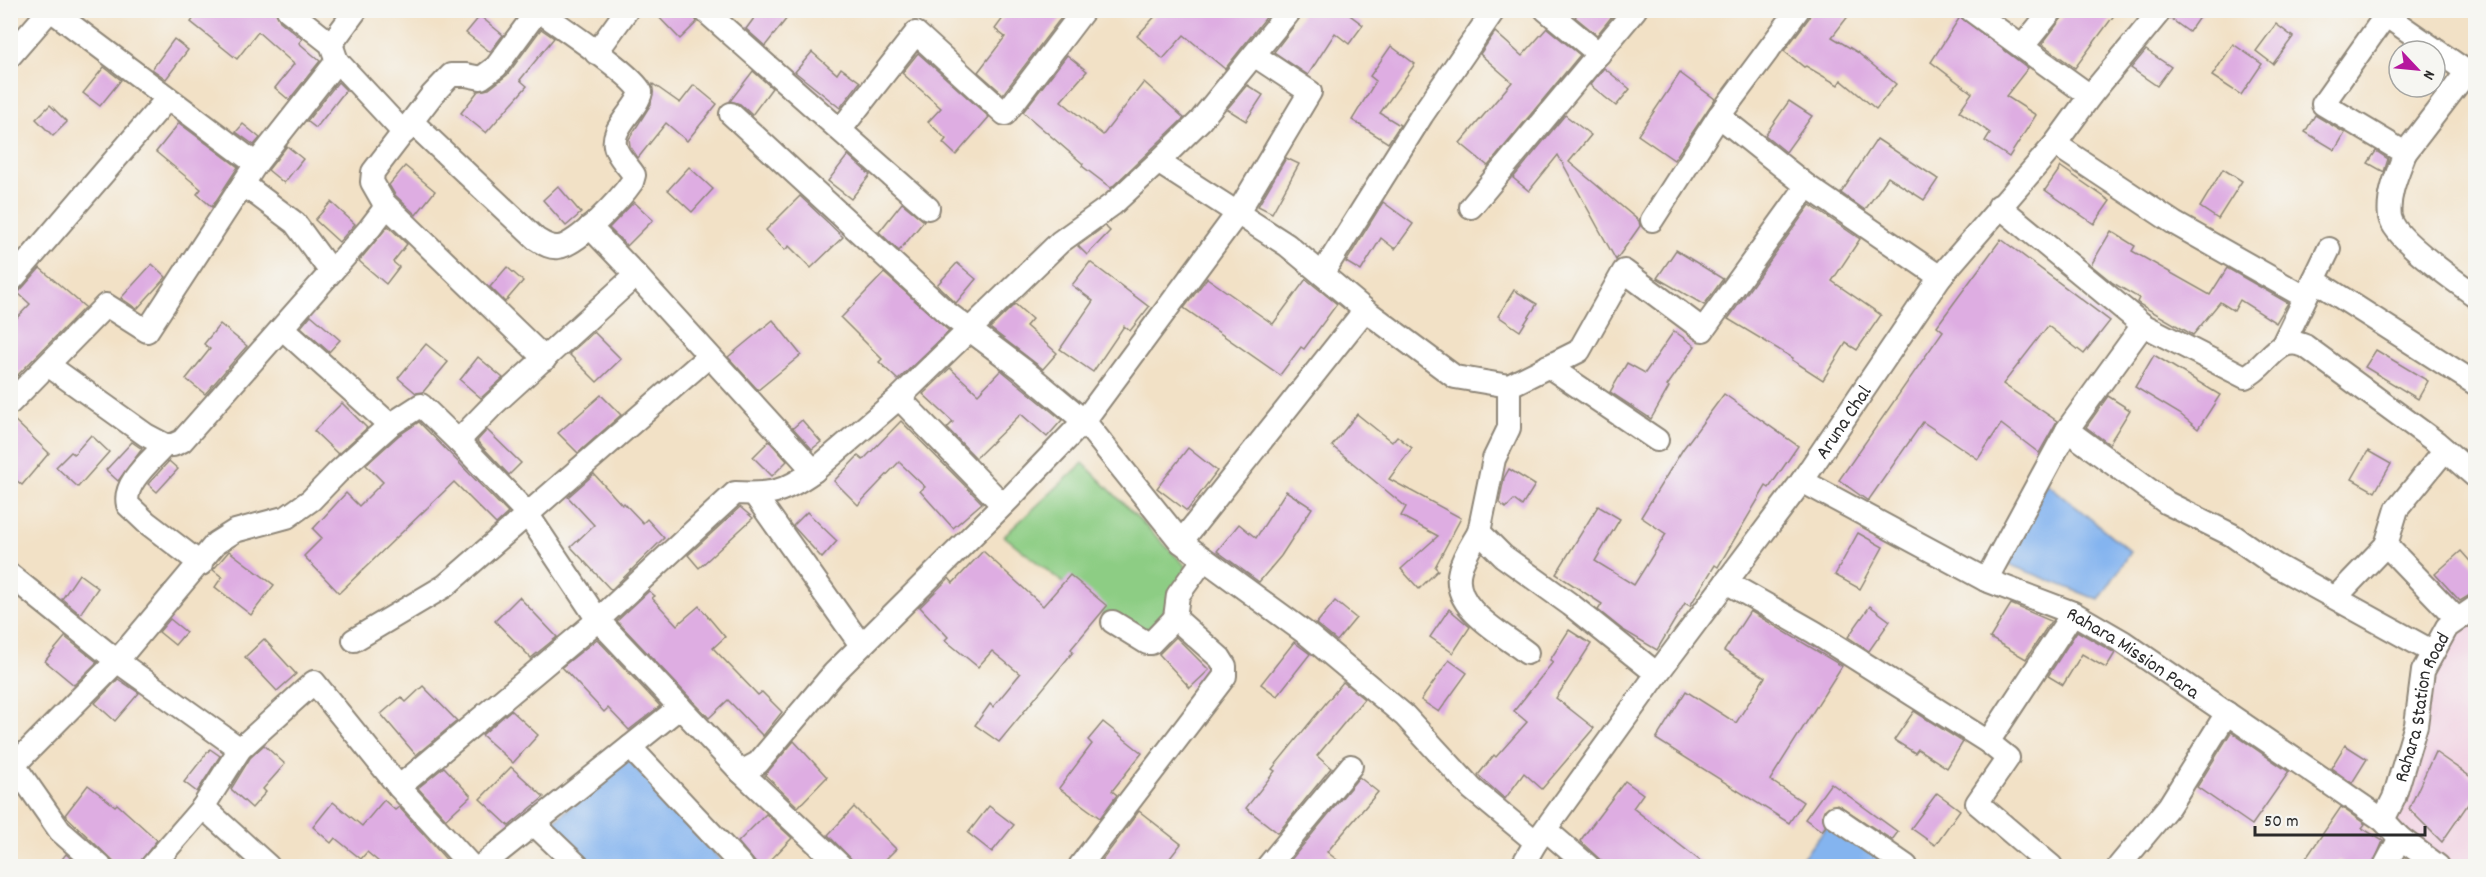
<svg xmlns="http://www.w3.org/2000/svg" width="2486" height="877" viewBox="0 0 2486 877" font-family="Dekko,sans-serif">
<rect width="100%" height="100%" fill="#f6f6f2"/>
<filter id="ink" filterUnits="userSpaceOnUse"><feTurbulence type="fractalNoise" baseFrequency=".0167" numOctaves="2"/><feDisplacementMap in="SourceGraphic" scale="12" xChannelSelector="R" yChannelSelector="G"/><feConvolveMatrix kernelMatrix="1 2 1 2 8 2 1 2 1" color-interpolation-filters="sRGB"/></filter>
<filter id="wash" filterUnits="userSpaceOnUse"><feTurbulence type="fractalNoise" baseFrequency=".008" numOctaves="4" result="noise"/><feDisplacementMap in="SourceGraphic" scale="24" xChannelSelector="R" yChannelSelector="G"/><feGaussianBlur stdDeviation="1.35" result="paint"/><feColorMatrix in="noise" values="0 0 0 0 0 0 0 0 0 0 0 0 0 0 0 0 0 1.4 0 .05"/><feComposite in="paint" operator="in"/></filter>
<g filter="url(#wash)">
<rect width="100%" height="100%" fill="#f2e1c6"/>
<polygon fill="#f1d0e2" points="2475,617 2475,866 2446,866 2395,821 2427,677 2453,631"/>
<polygon fill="#8dcd84" stroke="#5c7c58" stroke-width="1.5" points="1083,463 1189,569 1154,627 1150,652 1004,536"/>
<g fill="#84b4ef" stroke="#58708d" stroke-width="1.5">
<polygon points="2047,483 2131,552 2099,600 1998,560"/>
<polygon points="628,759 726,866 589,866 548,826"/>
<polygon points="1832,820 1898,866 1796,866"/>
</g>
<g id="blocks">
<g fill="#deade2">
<polygon points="200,10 275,10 280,21 302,39 299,43 320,61 289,100 275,88 294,64 258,32 237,59 191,22"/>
<polygon points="652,10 691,10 697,22 680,39"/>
<polygon points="760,10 777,10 787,18 765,46 746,29"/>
<polygon points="1009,10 1067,10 1003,94 978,72 1005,37 995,29"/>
<polygon points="1161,10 1272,10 1225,69 1184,35 1163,59 1137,36"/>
<polygon points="1303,10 1343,10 1363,25 1349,44 1335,33 1308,75 1274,52 1300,18"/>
<polygon points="1581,10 1617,10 1597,35 1575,17"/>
<polygon points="1811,10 1853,10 1832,37 1857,52 1896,84 1876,109 1841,80 1838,85 1806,66 1804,67 1784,51 1809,18"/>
<polygon points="2065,10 2118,10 2075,68 2042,44 2062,18"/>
<polygon points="2174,10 2204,10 2189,32 2171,19"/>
<polygon points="480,16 503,35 490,52 466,33"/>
<polygon points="1960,17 2028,68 2006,96 2036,115 2009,157 1985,141 1990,133 1959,111 1972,93 1931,62"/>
<polygon points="2276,24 2293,37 2273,64 2256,51"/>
<polygon points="1547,28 1580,55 1488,166 1460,143 1512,82 1480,54 1495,32 1522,56"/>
<polygon points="541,29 554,38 520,80 527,86 486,133 461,113 478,91 489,89 507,75"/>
<polygon points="174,39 188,50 166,79 152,69"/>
<polygon points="2233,44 2262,64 2241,95 2212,76"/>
<polygon points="1391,46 1415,64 1380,113 1400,125 1388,143 1352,120 1376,81 1370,76"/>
<polygon points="2146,50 2171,67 2157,86 2131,68"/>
<polygon points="812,52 837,74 841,68 860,82 840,108 795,72"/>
<polygon points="918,53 989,117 956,155 943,143 946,139 928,122 941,108 902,73"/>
<polygon points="1067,55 1087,71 1061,101 1103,135 1144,82 1184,118 1111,188 1082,166 1083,164 1023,112"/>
<polygon points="104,67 121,80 100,106 83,93"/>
<polygon points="1604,68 1630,89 1616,106 1590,85"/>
<polygon points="753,71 772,88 752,115 740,104 730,101"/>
<polygon points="1680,73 1715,99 1674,160 1638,135"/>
<polygon points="338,82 346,90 316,128 307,121"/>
<polygon points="653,84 680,103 694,85 717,104 687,141 666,123 638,158 630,146 629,139 651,104"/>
<polygon points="1247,85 1263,95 1246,121 1227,109"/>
<polygon points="1789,101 1812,116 1786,152 1765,135"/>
<polygon points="50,105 67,122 53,136 36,119"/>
<polygon points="1565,115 1591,135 1569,162 1639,221 1640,226 1616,260 1558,155 1529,191 1513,178"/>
<polygon points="2315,115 2345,133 2335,150 2305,132"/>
<polygon points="179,123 238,167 212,207 197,194 201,189 156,152"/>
<polygon points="243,124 260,138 254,145 236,132"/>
<polygon points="1877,139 1938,179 1924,200 1888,177 1865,210 1841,193"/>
<polygon points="287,146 303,159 284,183 268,170"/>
<polygon points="2376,151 2388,159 2384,172 2368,163"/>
<polygon points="848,155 870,175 851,199 828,181"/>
<polygon points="1286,158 1299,164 1272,213 1258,206"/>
<polygon points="405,166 435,191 416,215 395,195 389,185"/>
<polygon points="689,167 713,189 692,212 668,190"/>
<polygon points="2061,167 2110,201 2094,224 2045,190"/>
<polygon points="2223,169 2242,181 2218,219 2200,207"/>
<polygon points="558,186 581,213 566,226 543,200"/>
<polygon points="800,196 843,237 811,268 789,246 785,250 766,230"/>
<polygon points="331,202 355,224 339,242 315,220"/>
<polygon points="634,202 653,220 627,246 609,228"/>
<polygon points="1383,202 1413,224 1395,249 1381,238 1361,271 1346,262"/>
<polygon points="902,203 924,221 899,251 879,232"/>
<polygon points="1810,205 1860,239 1832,281 1881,315 1857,350 1846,343 1823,380 1792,360 1793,358 1728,319"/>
<polygon points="388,226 407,244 393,262 399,267 386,284 359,261"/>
<polygon points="1105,226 1110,231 1087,255 1078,246"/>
<polygon points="2111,231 2135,246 2132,251 2210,295 2227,268 2288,303 2276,323 2240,300 2234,311 2220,302 2193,335 2139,304 2137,302 2139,298 2113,283 2091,265"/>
<polygon points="2001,239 2110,321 2084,354 2048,326 2003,384 2057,421 2039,453 2001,424 1978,459 1923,422 1868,501 1839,480 1943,331 1937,326"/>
<polygon points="1676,250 1723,279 1704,305 1657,278"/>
<polygon points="1090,262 1149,307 1130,331 1124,326 1093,372 1060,349 1093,301 1072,285"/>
<polygon points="957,263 976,279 956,303 937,285"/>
<polygon points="152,264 166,277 137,309 121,298"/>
<polygon points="507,267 523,281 505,302 490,287"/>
<polygon points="40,268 85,307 10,383 10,325 30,304 18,293"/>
<polygon points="884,273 949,331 898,380 879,362 882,359 841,318"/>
<polygon points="1207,278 1273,324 1306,279 1337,304 1304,349 1301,347 1280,375 1184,308"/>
<polygon points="1514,290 1537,304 1520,331 1498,316"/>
<polygon points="1015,304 1032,319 1026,326 1057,353 1043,369 990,328"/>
<polygon points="311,315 340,340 329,352 301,327"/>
<polygon points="773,320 801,355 758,390 728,357"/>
<polygon points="220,324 247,346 205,394 186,379 210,349 204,344"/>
<polygon points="1674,331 1695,346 1667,386 1669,387 1651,419 1610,392 1627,363 1645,373"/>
<polygon points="594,332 621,359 597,382 569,354"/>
<polygon points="426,344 448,362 423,392 416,393 398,378"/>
<polygon points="2376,350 2428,381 2418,399 2365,367"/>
<polygon points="2154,355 2220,395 2198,429 2180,414 2135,387"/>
<polygon points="478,357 503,378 481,398 460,380"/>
<polygon points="950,368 978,394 1001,370 1062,420 1047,437 1021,414 976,458 947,428 953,422 923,394"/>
<polygon points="1724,394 1798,446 1769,488 1766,486 1718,567 1715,565 1690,606 1685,603 1657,650 1623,630 1598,610 1602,604 1556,574 1598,506 1620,519 1595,561 1634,585 1666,534 1641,517 1683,449"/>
<polygon points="601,395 621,415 578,453 558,433"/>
<polygon points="2108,396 2130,410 2109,444 2086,427"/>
<polygon points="342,403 367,428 338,454 314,431"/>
<polygon points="1357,414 1392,442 1397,436 1412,448 1389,479 1461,518 1435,567 1438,570 1419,589 1401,569 1438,536 1401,516 1406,507 1332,446"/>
<polygon points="10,416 49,453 22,485 10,475"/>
<polygon points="802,420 821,442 812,449 793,428"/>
<polygon points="901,421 982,503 953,528 920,491 925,487 899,462 858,505 834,481 858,456 863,460"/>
<polygon points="419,422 508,513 496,524 454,482 339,593 304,556 322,538 313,529 346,493 359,506 383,482 366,465 398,436"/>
<polygon points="487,430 521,463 509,475 477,441"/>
<polygon points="91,435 109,452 78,487 56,467 71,452 74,454"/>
<polygon points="769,441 787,461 772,476 753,457"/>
<polygon points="132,442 142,449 118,481 106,470"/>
<polygon points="1188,448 1217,471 1187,511 1157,488"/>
<polygon points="2368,451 2391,464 2375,492 2352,479"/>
<polygon points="169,461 178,469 157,492 148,484"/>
<polygon points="1509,469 1535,485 1522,506 1514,500 1506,508 1499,503 1504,478"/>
<polygon points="594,474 622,505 624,503 643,523 647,519 664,538 611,590 571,547 594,525 568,497"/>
<polygon points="1286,491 1312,508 1281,556 1259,582 1217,551 1239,524 1256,538"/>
<polygon points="740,507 753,518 699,568 688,555"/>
<polygon points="807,512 837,541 822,558 793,526"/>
<polygon points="1858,533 1883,547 1860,589 1835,575"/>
<polygon points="229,551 274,585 251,615 215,587 222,577 213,570"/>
<polygon points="983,551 1043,606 1070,575 1107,606 1071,649 1073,652 999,742 975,725 990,704 993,707 1020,674 992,651 978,667 945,640 948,637 920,607 949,578 953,583"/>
<polygon points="2461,551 2475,567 2475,592 2460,601 2435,574"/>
<polygon points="79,574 98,588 80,614 62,599"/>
<polygon points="649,591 655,596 652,598 677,625 699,606 725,637 713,648 758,695 762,692 782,712 763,736 728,700 709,718 617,621"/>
<polygon points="519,597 557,637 531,658 495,621"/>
<polygon points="1335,601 1356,618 1337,641 1316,624"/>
<polygon points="2011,604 2051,621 2026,659 1990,638"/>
<polygon points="1870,606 1890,621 1869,651 1848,637"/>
<polygon points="1449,609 1470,627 1453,653 1430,637"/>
<polygon points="1750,611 1842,666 1770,780 1803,802 1789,823 1656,739 1686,691 1736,723 1765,677 1724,651"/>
<polygon points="170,619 186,632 175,645 159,632"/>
<polygon points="1569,630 1591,644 1556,698 1594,728 1542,789 1524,773 1505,799 1478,775 1494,755 1496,757 1527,722 1514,711 1553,662 1550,660"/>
<polygon points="2077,631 2115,653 2106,668 2082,654 2063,685 2048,676"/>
<polygon points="65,637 97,662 74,685 45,661"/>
<polygon points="1176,637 1209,670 1190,688 1159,654"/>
<polygon points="264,639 296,674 277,691 245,657"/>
<polygon points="597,639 660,706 629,730 608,708 604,712 562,667"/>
<polygon points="1294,642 1310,654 1277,696 1261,684"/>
<polygon points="1449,660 1467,673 1439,712 1421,700"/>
<polygon points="118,679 139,693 115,721 95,703"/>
<polygon points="1343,682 1364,699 1317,756 1331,768 1278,833 1246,808 1275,771 1272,769"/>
<polygon points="423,686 457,721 416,755 381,714 401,697 406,702"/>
<polygon points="511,710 538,735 513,763 482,735"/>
<polygon points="1914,711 1963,742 1947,768 1918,749 1915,753 1894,740"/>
<polygon points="1103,722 1142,753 1112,791 1117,795 1100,818 1059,788 1092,744 1088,740"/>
<polygon points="2231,732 2289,772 2252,825 2197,787"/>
<polygon points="794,741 827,777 798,807 765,775"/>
<polygon points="264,745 285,764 263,789 266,792 252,808 231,789 250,758"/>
<polygon points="2345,745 2367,759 2352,783 2331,768"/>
<polygon points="210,749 220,756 197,792 184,782"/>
<polygon points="2435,752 2475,780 2475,794 2442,842 2409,809"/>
<polygon points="444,767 471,796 446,819 418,788"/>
<polygon points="511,767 544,797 509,826 480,799"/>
<polygon points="1359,777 1378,792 1327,852 1346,867 1285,867"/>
<polygon points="1625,781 1643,794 1633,808 1708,867 1608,867 1580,841"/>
<polygon points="1831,783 1898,832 1892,840 1837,804 1824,810 1822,816 1826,826 1822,831 1805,819"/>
<polygon points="88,785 115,806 117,804 157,840 136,867 119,867 65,815"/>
<polygon points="1937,793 1960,810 1935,845 1911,828"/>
<polygon points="384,800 395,810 399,807 453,867 385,867 367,852 361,859 335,838 331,843 313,827 333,802 362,826"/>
<polygon points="989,806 1014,825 992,852 968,833"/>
<polygon points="854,807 896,849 878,867 859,867 828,835"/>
<polygon points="2341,807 2365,824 2362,828 2383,841 2372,867 2350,867 2339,860 2335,867 2300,867"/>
<polygon points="1139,811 1181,844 1163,867 1097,867"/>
<polygon points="766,814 792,838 764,867 759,867 738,842"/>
<polygon points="66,854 80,867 56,867"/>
</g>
</g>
</g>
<g filter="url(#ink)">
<use href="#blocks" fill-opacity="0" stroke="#8e8678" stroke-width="1.5"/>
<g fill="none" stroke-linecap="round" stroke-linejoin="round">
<g stroke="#8e8678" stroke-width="26">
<g id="minor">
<polyline points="51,10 256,164"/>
<polyline points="288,10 331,44 337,61 404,133"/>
<polyline points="704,10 928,208"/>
<polyline points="1546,10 1599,54"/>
<polyline points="1971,10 2090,96"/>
<polyline points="2378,10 2476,78"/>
<path d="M2386,15L2323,104L2405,153C2398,172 2387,196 2390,217C2394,239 2457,282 2476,296"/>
<polyline points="331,44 356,10"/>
<polyline points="2022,47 2052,10"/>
<polyline points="596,53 627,10"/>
<polyline points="10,56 50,10"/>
<polyline points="731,114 946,312 1022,369 1084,421 1237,214 1310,92 1254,55"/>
<polyline points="1719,116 1798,10"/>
<polyline points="841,129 916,33 1005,114 1084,10"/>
<polyline points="2055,144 2174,223 2305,297"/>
<polyline points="2405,153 2467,72"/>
<polyline points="1158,162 1287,245 1365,310 1455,377 1509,386 1579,351 1624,271 1703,330 1807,186"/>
<polyline points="243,184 295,223 331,272"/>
<polyline points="384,203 545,359"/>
<path d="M1999,206L2143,325L2245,377C2269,366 2276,334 2305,346L2436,442L2476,477"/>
<polyline points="1471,207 1635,10"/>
<polyline points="1652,220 1719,116 1807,186 1940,277"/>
<polyline points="590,227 636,275"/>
<polyline points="1322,274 1422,115 1494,10"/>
<polyline points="2314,280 2476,384"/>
<polyline points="10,282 167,99"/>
<polyline points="282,328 390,425"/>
<polyline points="2283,344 2329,249"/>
<path d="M48,365L146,435L165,445H173L182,441L370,228L383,211L384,203L372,182L373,172L432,95L451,75H466L481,78L496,67L538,10C559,26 632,73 641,92C637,111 606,130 617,151C621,160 629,167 634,175L632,182C621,198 577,246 558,247C549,248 543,243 536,239L412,122"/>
<polyline points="1548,366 1657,440"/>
<polyline points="1509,386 1509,428 1494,459 1479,532 1503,556 1571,605 1657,674"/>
<polyline points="899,398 1060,242 1113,204 1158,162 1200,121 1290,10"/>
<polyline points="10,403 106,305 147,331 256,164 337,61"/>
<polyline points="2067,430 2167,503 2232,535 2275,565 2433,652"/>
<path d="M458,441L526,512L598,620L735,493C772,495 784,492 814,471"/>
<path d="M165,445C152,460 122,483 128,505L146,522L201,564"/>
<path id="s1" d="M1802,481L1986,580L2073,613L2123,642L2383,820L2400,838L2438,866"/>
<polyline points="754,494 861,645"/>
<path d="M1479,532C1473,543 1463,557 1460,570C1450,608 1502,633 1527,653"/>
<polyline points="1181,542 1365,310"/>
<polyline points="2386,545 2457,619"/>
<polyline points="10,575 117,661 216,543 235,531 287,517 311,500 338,472 390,425 421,405 458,441 494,404 636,275 814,471 899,398 1002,504"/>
<polyline points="1986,580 2067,430 2143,325"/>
<polyline points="1726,582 1814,632 1988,742 2008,758 1977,803 2051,866"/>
<polyline points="2336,597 2386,545 2397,509 2445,450"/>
<polyline points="1113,622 1147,643 1151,643 1175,618"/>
<polyline points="354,640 445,586 709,356"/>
<polyline points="1988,742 2073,613"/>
<polyline points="630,747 742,866"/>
<polyline points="741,772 841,866"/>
<polyline points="203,807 268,866"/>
<polyline points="1835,817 1906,866"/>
<path id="s2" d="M2383,820L2394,798L2416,725L2423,671L2447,627L2476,607"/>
<polyline points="534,824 578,866"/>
<polyline points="1546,830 1588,866"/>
<polyline points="100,866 60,831 14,765 117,661 240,749"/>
<polyline points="152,866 203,807 240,749 314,682 399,787"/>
<polyline points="471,866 399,787 598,620 741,772 758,763 834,673 1010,498 1084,421 1181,542 1307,634 1405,716 1472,789 1536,842"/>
<polyline points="481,866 680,707"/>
<polyline points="1080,866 1225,676 1225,666 1220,658 1175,618 1178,595 1204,559"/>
<polyline points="1268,866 1351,766"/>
<path id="s3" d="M1522,866L1536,842L1657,674L1802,481L1940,277L2055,144L2090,96L2161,10"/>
<polyline points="2119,866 2169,806 2227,713"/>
<polyline points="2385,866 2400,838"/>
</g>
</g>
<use href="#minor" stroke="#fff" stroke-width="22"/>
</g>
</g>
<g text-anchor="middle" stroke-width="4.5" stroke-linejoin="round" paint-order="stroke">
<g font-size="20" fill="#2b2b2b" stroke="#f6f6f2">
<text dy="7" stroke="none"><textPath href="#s3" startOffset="548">Aruna Chal</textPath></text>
<text dy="7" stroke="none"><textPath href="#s1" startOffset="374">Rahara Mission Para</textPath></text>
<text dy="7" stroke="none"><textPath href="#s2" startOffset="120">Rahara Station Road</textPath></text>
</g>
</g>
<rect width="2486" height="877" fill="none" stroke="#f6f6f2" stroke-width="36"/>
<g transform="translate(2417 69) rotate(116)"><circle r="28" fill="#f6f6f2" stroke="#a5a5a2" stroke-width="1.5"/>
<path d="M0-4.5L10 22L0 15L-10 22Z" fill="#b5179e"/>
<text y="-9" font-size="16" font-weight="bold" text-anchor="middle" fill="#2b2b2b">N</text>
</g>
<path d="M2255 826v9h170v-9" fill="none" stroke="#2b2b2b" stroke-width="3"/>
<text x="2264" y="826" font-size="18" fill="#2b2b2b" stroke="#f6f6f2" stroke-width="4.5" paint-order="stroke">50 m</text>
</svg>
